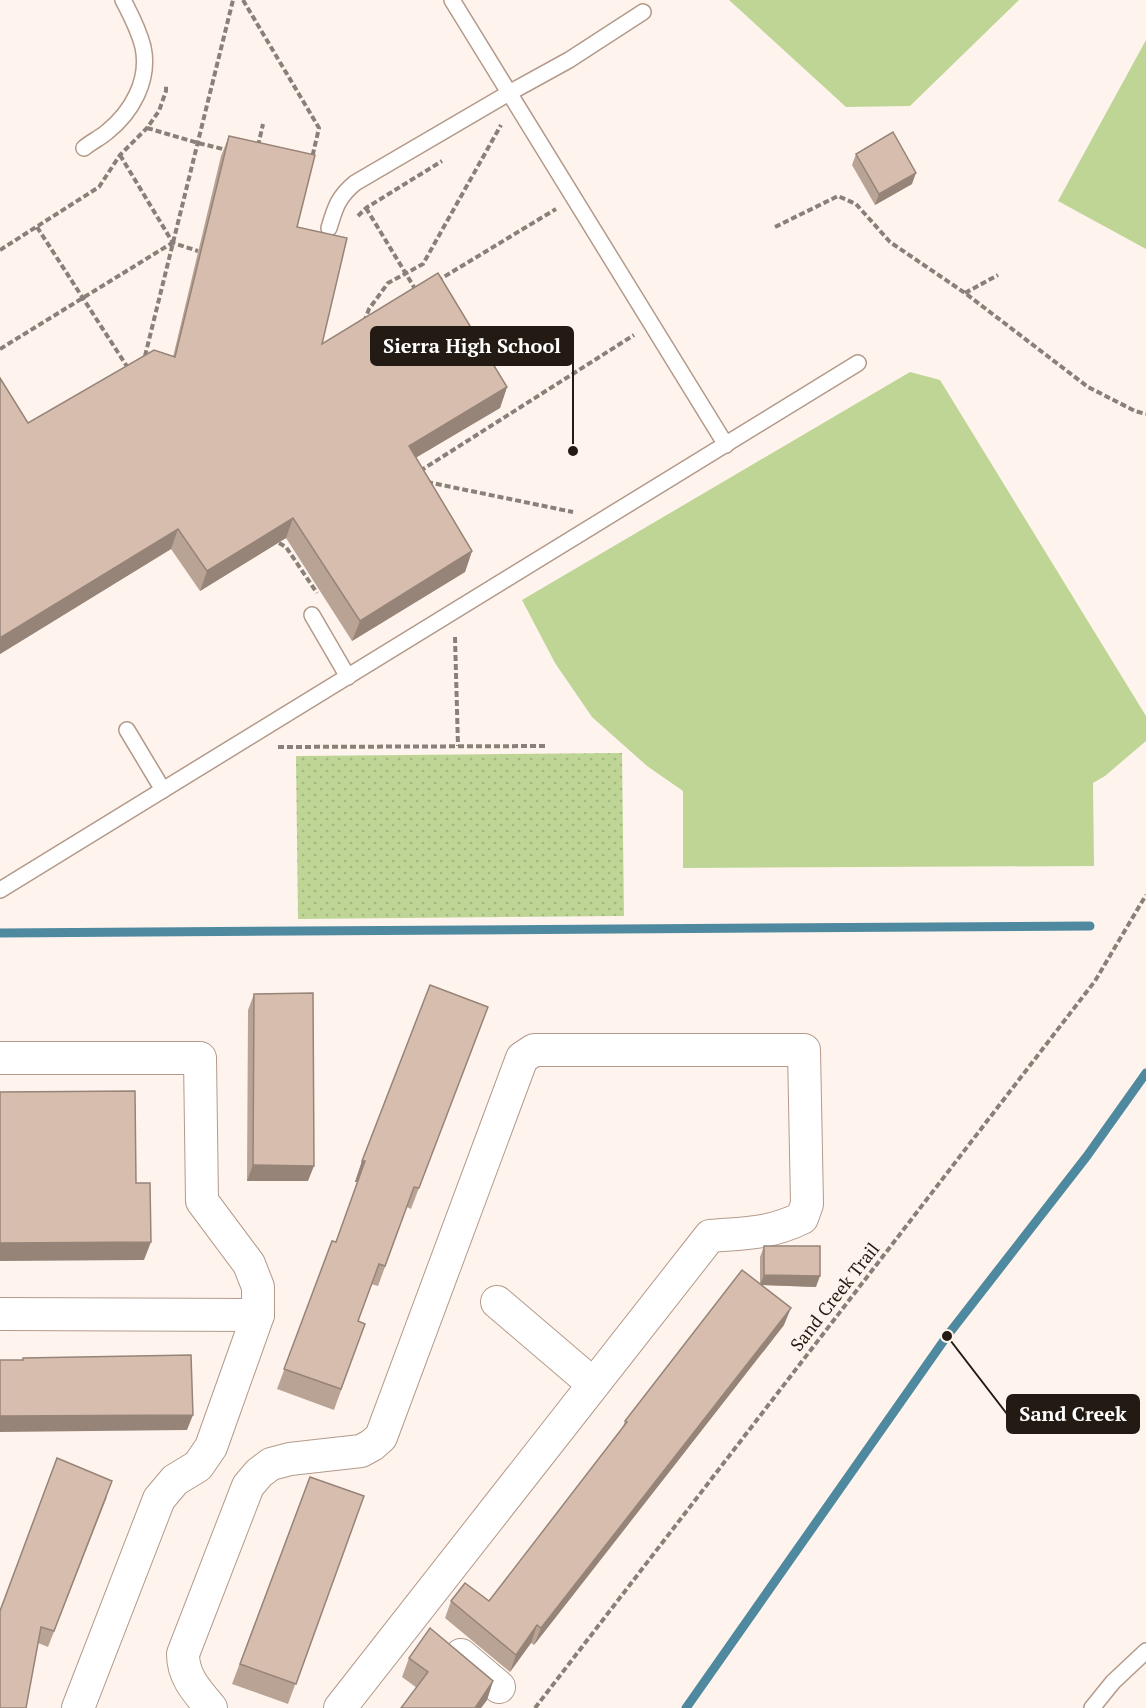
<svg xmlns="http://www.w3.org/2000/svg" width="1146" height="1708" viewBox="0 0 1146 1708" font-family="'PT Serif',serif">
<defs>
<pattern id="park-dots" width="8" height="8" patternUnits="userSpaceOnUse" patternTransform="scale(1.5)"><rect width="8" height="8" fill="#bed596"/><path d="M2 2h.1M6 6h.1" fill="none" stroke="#a3b680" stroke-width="1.8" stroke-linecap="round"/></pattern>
</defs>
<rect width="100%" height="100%" fill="#fff4ed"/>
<g fill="#bed596">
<polygon points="729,0 1019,0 910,106 846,107"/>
<polygon points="1146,40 1146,249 1058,201"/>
<polygon points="910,372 940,380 1146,716 1146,741 1105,776 1093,783 1094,866 683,868 683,791 647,766 592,717 555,663 522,600"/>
</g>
<polygon fill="url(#park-dots)" points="622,753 624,916 298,919 296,756"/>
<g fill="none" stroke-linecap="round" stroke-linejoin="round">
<g stroke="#4f899f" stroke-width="9">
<polyline points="0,933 1090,926"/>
<polyline points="686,1708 947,1336 1087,1156 1146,1073"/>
</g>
<g stroke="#b39a8a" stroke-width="18">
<g id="service">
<polyline points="452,0 726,445"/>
<path d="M84,148C91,142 100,138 107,132C132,112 150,80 143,47C139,31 131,15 123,0"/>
<path d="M329,228C335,208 338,197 355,183L509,93L569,60L643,12"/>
<polyline points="312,615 348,677"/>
<polyline points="127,730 163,790"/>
<polyline points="0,890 858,363"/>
<polyline points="1092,1708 1113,1682 1146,1651"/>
</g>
</g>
<g stroke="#b39a8a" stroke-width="34">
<g id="minor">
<polyline points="0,1058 200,1058 202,1201 249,1264 258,1287 258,1315 211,1447 198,1466 175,1480 159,1499 78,1708"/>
<polyline points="497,1302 593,1384"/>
<polyline points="0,1314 258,1315"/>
<polyline points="461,1655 499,1687"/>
<path d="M211,1708C197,1691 183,1677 183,1654L248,1486L259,1473L271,1464L290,1459L361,1451L372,1445L381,1437L522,1058L534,1050H804L807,1204L802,1218C769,1234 746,1233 710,1236L340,1708"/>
</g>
</g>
<g stroke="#8a807a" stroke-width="4" stroke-dasharray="6 3" stroke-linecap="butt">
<polyline points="243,0 319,128 312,158"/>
<polyline points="147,128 198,143 227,150"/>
<polyline points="258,146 263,124"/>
<polyline points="120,155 173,243 198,251"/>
<polyline points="366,208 417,292"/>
<polyline points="358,216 366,208 442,161"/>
<polyline points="37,227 128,368"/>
<polyline points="775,227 838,196 856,204 890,242 965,293 1088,387 1135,411 1146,414"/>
<polyline points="0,250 99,187 120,155 147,128 159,111 166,91 166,85"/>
<polyline points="437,281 556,209"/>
<polyline points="965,293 998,275"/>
<polyline points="364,322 369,309 388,283 423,264 501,125"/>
<polyline points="0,349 172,243"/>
<polyline points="145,356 233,0"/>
<polyline points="420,471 634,335"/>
<polyline points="427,482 573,512"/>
<polyline points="279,543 286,547 317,593"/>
<polyline points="455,637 458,746"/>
<polyline points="278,747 547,746"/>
<polyline points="535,1708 1095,981 1146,895"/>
</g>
<use href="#service" stroke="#fff" stroke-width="15"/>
<use href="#minor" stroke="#fff" stroke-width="32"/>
</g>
<g fill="#b9a395">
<polygon points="229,136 297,227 322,344 507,387 500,408 416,457 472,551 465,572 352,641 286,538 200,591 171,549 0,654 0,378 28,423 173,357 221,156"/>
<polygon points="856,154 912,184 875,205 852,165"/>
<polygon points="254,994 308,1181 247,1181 248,1010"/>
<polygon points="488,1007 411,1209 407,1207 378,1286 371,1284 358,1321 365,1324 334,1410 277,1389 332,1241 336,1242 358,1182 355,1182 362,1161"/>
<polygon points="764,1246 816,1287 762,1285 784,1325 534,1645 531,1643 510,1672 445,1618 451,1601 489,1601 622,1429 625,1421 760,1284 760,1257"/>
<polygon points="57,1458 107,1497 48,1647 38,1643"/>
<polygon points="310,1477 364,1496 288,1704 232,1684"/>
<polygon points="409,1658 493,1681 487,1700 481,1708 401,1708 417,1688 402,1677"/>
</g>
<g fill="#968479">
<polygon points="916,173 912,184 875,205 879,194"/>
<polygon points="507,387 500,408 402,466 409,446"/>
<polygon points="293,518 286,538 200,591 207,571"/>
<polygon points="178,529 171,549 0,654 0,638"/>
<polygon points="472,551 465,572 352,641 360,621"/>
<polygon points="362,1161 365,1161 358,1182 355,1182"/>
<polygon points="253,1165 314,1166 308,1181 247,1181"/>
<polygon points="151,1242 144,1260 0,1261 0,1243"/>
<polygon points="764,1275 820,1276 816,1287 760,1285"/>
<polygon points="791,1308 784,1325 534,1645 541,1628"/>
<polygon points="193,1415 187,1430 0,1432 0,1416"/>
<polygon points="537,1625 531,1643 510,1672 516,1655"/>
<polygon points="493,1681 487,1700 481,1708 475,1708"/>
</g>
<g fill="#d7bdad" stroke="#968479" stroke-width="1.5">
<polygon points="893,132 916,173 879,194 856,154"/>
<polygon points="229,136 315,155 297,227 347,238 322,344 438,273 507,387 409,446 472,551 360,621 293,518 207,571 178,529 0,638 0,378 28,423 154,350 175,357"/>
<polygon points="430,985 488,1007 419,1188 414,1187 385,1266 379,1264 358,1321 365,1324 341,1389 284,1369 332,1241 336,1242 365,1161 362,1161"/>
<polygon points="313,993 314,1166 253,1165 254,994"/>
<polygon points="135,1091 136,1183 150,1183 151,1242 0,1243 0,1092"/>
<polygon points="764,1246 820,1246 820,1276 764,1275"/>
<polygon points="742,1270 791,1308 541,1628 537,1625 516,1655 451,1601 465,1583 489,1601 627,1422 625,1421"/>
<polygon points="191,1355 193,1415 0,1416 0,1360 23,1360 23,1358"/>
<polygon points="57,1458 112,1481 54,1631 41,1627 26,1708 0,1708 0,1611"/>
<polygon points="310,1477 364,1496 296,1684 240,1664"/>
<polygon points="430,1628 493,1681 475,1708 401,1708 428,1672 409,1658"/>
</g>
<g text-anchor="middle" stroke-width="5" stroke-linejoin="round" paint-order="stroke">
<g font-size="18" fill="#231a14" stroke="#fff4ed">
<text transform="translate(835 1297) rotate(-52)" y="6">Sand Creek Trail</text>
</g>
</g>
<path fill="none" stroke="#231a14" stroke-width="2" d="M573 451L573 346M947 1336L1007 1414"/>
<g fill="#231a14" stroke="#fff4ed" stroke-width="2">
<circle cx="573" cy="451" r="6"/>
<circle cx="947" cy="1336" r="6"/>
</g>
<g fill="#231a14" stroke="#231a14" stroke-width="2">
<rect x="371" y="327" width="202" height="38" rx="6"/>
<rect x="1007" y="1395" width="132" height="38" rx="6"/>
</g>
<g font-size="20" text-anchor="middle" font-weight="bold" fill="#fff">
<text x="472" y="353">Sierra High School</text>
<text x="1073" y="1421">Sand Creek</text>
</g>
</svg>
